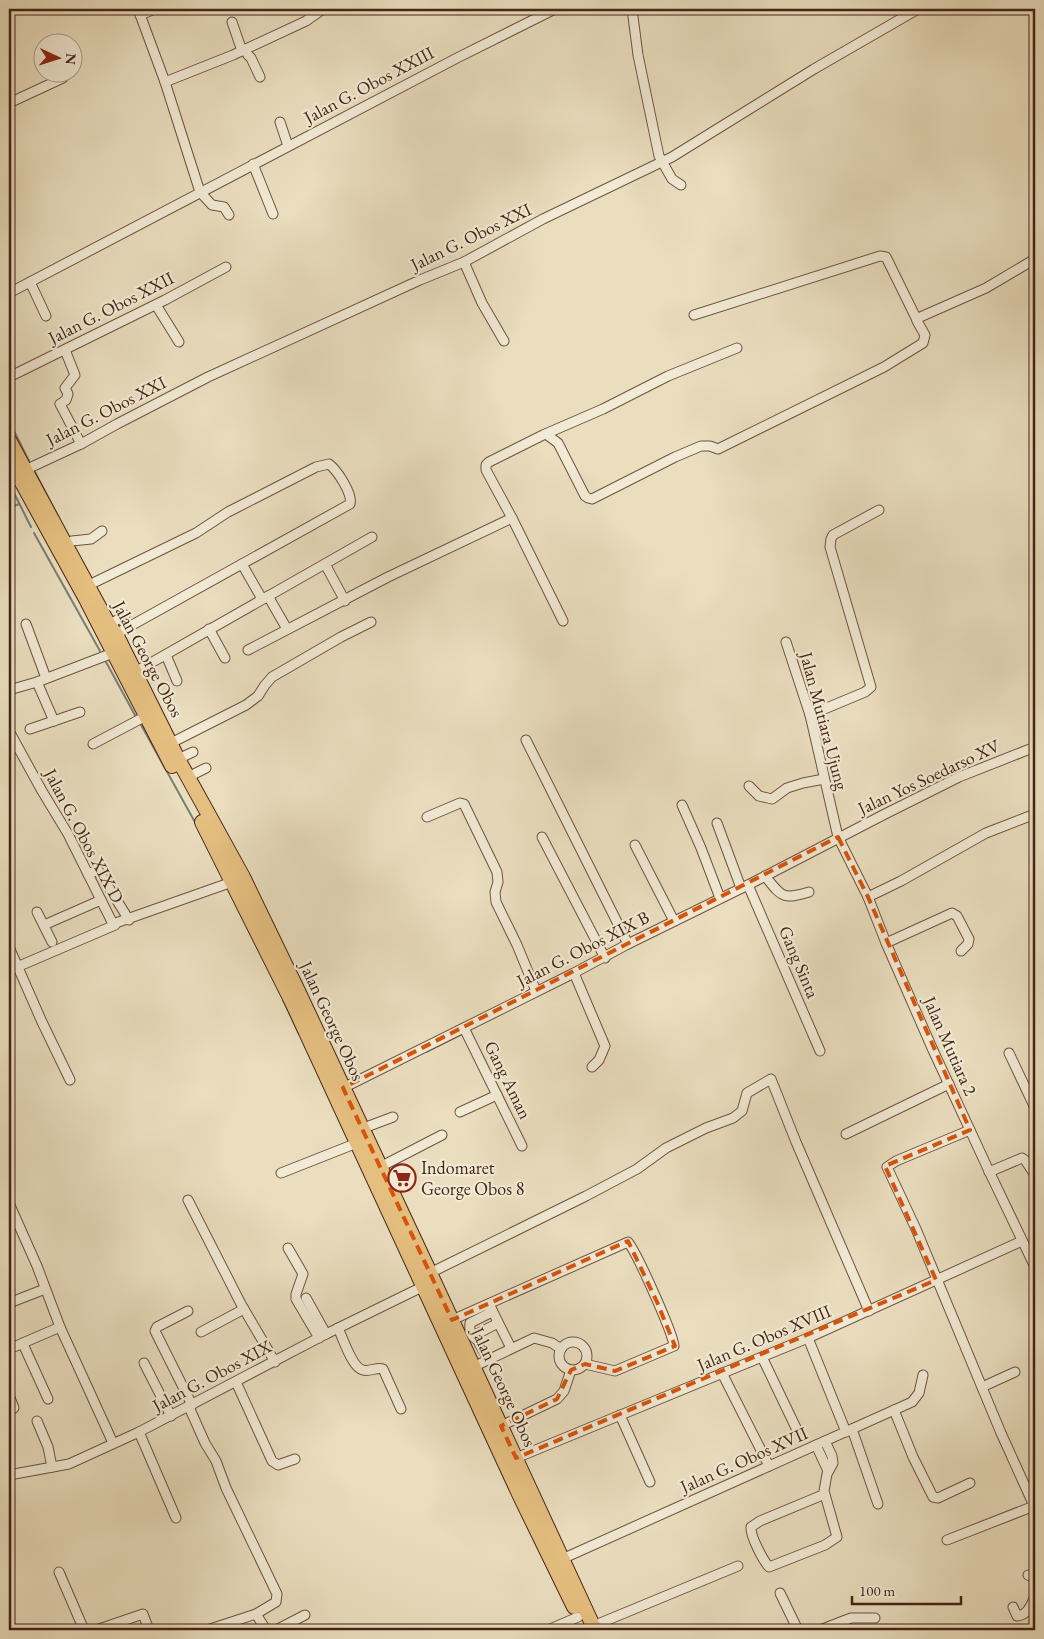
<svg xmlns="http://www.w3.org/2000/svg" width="1044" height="1639" viewBox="0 0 1044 1639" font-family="'EB Garamond',serif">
<rect width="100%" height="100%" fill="#eadebf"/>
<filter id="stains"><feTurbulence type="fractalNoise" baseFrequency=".004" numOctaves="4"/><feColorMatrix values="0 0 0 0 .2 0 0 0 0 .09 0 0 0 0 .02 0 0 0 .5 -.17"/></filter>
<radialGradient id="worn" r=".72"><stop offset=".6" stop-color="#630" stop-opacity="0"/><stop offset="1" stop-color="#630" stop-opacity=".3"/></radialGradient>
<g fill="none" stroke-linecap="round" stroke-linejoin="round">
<g stroke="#777f76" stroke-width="2">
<polyline points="9,421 29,461"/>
<polyline points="35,472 59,518"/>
<polyline points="9,483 31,527"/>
<polyline points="9,508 19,504"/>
<polyline points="34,533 100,651"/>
<polyline points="106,662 136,717"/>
<polyline points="140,723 196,824"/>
<polyline points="283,1000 299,1034"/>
<polyline points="426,1052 464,1033"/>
<polyline points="575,1623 579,1630"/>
</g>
<g stroke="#6e5340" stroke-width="11">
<g id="minor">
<polyline points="138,9 165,82 200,192 212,205 224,207 229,215"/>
<polyline points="632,9 638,55 659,156 672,179 681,185"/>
<polyline points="140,15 155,9"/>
<polyline points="232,22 242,51"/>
<polyline points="245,49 248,55 251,58 260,77"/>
<polyline points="165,82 233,55 306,21 323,9"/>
<polyline points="9,103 63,78"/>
<polyline points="280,122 288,146"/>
<polyline points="253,164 273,214"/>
<polyline points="464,262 482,303 504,341"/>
<polyline points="30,282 46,316"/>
<polyline points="9,293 457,58 555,9"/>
<polyline points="156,305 179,342"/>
<polyline points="694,315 880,256 886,257 917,320"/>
<polyline points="65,350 75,375 65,388 68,394 66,400 60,404 81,444"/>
<polyline points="9,377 165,300 226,267"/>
<polyline points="546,434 558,443 585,496 588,498 592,499 675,457 701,446 710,446 718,449 884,367 923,343 925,335 917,321 918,318 986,288 1035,259"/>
<polyline points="25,470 81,444 117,424 208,377 420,280 464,262 543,219 672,157 814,69 918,9"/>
<polyline points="512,518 563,621"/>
<polyline points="66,544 72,541 91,539 102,531"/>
<polyline points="242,564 262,599"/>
<polyline points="325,564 345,601"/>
<path d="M89,585L196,533L228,512L316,467L329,464C337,470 353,494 350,504L116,634"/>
<polyline points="268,596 287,629"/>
<polyline points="26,624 46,678"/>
<polyline points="109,625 125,615"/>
<polyline points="209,629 225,658"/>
<polyline points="786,642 810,715 838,837 868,897 886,943 932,1048 988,1169 1035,1267"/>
<polyline points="248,650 388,577 512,518 486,470 486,465 489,462 543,435 603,409 668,376 737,348"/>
<polyline points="166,655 177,681"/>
<polyline points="135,672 372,537"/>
<polyline points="37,682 54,721"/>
<polyline points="9,690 37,682 113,653"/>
<polyline points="810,715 865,692 871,687 830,547 831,539 833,535 879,510"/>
<polyline points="30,729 80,712"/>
<polyline points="9,731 42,791 68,834 113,924 232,882"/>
<polyline points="526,740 628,944"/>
<polyline points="171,743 246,705 258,696 265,685 272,677 341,637 371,622"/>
<polyline points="93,744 146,716"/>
<polyline points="178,759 193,752"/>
<polyline points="188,777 206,768"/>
<polyline points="749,786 759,796 772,799 787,788 803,783 824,779"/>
<polyline points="682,805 701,848 720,898"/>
<polyline points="427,817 460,803 464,804 497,872 498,882 495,892 496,902 517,945 536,991"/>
<polyline points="717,823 741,888"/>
<polyline points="542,837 605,958"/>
<polyline points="635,845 674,921"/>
<polyline points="88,874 98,870 129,920"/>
<path d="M765,876C782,897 782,900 809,892"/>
<polyline points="748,885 820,1051"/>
<polyline points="868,897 901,881 986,833 1035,814"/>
<polyline points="37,912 52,942"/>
<polyline points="44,925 101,900"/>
<polyline points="886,943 952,913 957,916 969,939 968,944 961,951"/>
<polyline points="9,947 42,1022 70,1080"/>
<polyline points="17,967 115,925"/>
<polyline points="574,973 605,1046 599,1060 592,1067"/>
<polyline points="464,1028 522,1146"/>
<polyline points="1009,1053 1035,1108"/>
<polyline points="343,1088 574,973 628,944 748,885 885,814 959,777 1035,747"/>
<polyline points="460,1112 497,1095"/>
<polyline points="361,1129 393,1117"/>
<polyline points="970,1130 896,1161 887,1167 916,1229 1001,1433 1035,1508"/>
<polyline points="846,1134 949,1084"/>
<polyline points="380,1167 442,1135"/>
<polyline points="989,1172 1022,1158 1025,1160 1033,1172"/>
<polyline points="281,1173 357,1143"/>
<polyline points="188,1200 241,1304 275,1362"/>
<polyline points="9,1203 37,1266 60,1327 113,1443"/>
<polyline points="288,1248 303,1274 296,1294 296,1299 319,1338"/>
<polyline points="430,1273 586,1196 637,1169 666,1148 706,1128 733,1118 742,1111 747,1093 771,1079 796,1142 869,1311"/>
<polyline points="306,1298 326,1334"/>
<polyline points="9,1303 45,1289"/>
<polyline points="489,1304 511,1348"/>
<polyline points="188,1311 157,1327 155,1331 192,1405"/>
<path d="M452,1320L628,1242C637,1253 673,1333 674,1346L615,1371L585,1364"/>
<path d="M338,1328C343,1338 352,1368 363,1370C370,1372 376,1367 383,1369L401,1409"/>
<polyline points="201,1332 244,1309"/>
<polyline points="808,1338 846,1432"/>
<path d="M478,1340C471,1337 469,1331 470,1323L488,1314L492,1310"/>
<circle cx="573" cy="1356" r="14"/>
<polyline points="23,1344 48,1399"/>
<polyline points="9,1349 60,1327"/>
<polyline points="762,1357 797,1430"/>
<polyline points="488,1359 479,1343 477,1334 498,1323"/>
<polyline points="144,1363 171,1416"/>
<polyline points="473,1367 534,1338 552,1343 561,1349"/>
<polyline points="722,1373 769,1466"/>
<polyline points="236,1382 272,1461 278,1465 295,1459"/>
<polyline points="982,1387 1015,1372"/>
<polyline points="9,1395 14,1408"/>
<polyline points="189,1407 205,1443 216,1461 226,1488 277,1594 276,1602 256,1614 207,1630"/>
<polyline points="894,1410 913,1457 933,1497 938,1498 970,1483"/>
<polyline points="620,1415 650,1482"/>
<polyline points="37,1421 48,1447 52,1467"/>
<polyline points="501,1426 557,1399 564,1391 571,1370"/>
<polyline points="852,1429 878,1504"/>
<polyline points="139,1432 176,1518"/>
<polyline points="816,1445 828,1471"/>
<polyline points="516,1458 808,1338 1022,1241"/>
<polyline points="9,1475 69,1464 139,1432 326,1334 424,1286"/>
<path d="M825,1494L760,1521L751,1527C750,1536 763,1560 769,1567L825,1545L837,1537L824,1491L827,1474L833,1463L832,1456L825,1441"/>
<polyline points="947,1540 1034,1506"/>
<polyline points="562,1559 912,1402 919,1393 923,1375"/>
<polyline points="59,1572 84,1630"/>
<polyline points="1028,1575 1035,1578"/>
<polyline points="780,1593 796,1626"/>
<path d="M1013,1607L1017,1616C1028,1615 1031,1605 1035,1596"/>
<polyline points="256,1614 266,1630"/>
<polyline points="593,1626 738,1566"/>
<polyline points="96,1630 143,1614 149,1630"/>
<polyline points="276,1630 305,1615"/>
<polyline points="548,1630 578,1617"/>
<polyline points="820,1630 851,1618 875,1618"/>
</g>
</g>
<g stroke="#452516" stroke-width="16">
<g id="primary">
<polyline points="9,440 109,625 116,634 178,759 243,877 298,991 430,1273 595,1630"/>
<polyline points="9,459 87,601 172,766"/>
<polyline points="202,822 292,1002 520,1496 574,1607"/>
</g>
</g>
<use href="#minor" stroke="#f1ead5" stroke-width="9"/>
<use href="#primary" stroke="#e5bf80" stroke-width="14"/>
</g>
<path fill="none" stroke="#d8540d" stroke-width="4" stroke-dasharray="10 6" stroke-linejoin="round" d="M838,837L868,897L970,1130L885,1166L936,1280L516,1458L501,1426L557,1399L571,1370L585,1364L615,1371L675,1346L657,1302L628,1241L452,1320L343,1088Z"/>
<defs>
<g id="supermarket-ring" transform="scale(1.4375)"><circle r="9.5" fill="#f1ead5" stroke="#8f2418" stroke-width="1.5"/><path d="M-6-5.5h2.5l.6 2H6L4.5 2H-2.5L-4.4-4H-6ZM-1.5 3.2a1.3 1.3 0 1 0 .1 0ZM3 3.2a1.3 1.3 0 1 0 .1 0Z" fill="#8f2418"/></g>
</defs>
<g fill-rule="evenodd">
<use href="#supermarket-ring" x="402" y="1178"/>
</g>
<g text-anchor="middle" stroke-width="4.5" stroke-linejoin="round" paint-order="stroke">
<g font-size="18" fill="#452516" stroke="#f1ead5">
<text transform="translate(369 85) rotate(-28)" y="6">Jalan G. Obos XXIII</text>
<text transform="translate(471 237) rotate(-26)" y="6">Jalan G. Obos XXI</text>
<text transform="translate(111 308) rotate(-27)" y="6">Jalan G. Obos XXII</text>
<text transform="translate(106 411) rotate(-27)" y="6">Jalan G. Obos XXI</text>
<text transform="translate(148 659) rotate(62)" y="6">Jalan George Obos</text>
<text transform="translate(824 721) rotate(75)" y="6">Jalan Mutiara Ujung</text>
<text transform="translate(929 777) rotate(-25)" y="6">Jalan Yos Soedarso XV</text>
<text transform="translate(84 836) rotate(62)" y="6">Jalan G. Obos XIX D</text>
<text transform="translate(583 949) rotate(-27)" y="6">Jalan G. Obos XIX B</text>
<text transform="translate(799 962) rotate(67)" y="6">Gang Sinta</text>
<text transform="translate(332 1021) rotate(65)" y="6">Jalan George Obos</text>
<text transform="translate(950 1046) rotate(66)" y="6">Jalan Mutiara 2</text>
<text transform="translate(508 1080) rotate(64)" y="6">Gang Aman</text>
<text transform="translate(764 1338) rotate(-23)" y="6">Jalan G. Obos XVIII</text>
<text transform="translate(212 1376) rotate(-28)" y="6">Jalan G. Obos XIX</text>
<text transform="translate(504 1387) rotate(65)" y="6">Jalan George Obos</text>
<text transform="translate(744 1460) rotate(-24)" y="6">Jalan G. Obos XVII</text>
</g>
<g font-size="18" fill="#452516" stroke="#f1ead5" text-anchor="start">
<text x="421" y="1174">Indomaret<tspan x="421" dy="21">George Obos 8</tspan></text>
</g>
</g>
<rect width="1044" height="1639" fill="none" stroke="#eadebf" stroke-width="30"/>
<rect x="10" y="10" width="1024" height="1619" fill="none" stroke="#452516" stroke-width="2.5"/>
<rect x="15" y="15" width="1014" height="1609" fill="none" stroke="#452516"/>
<g transform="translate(58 58) rotate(94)"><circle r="24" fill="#f1ead5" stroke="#ac9b89"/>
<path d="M0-4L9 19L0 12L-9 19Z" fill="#8f2418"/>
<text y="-8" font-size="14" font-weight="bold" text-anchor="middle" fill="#452516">N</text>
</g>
<path d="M852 1596v8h109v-8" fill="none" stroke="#452516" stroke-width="2.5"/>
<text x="859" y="1596" font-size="15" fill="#452516" stroke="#f1ead5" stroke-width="4" paint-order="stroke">100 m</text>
<rect width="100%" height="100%" filter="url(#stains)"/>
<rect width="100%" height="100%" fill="url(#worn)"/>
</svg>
